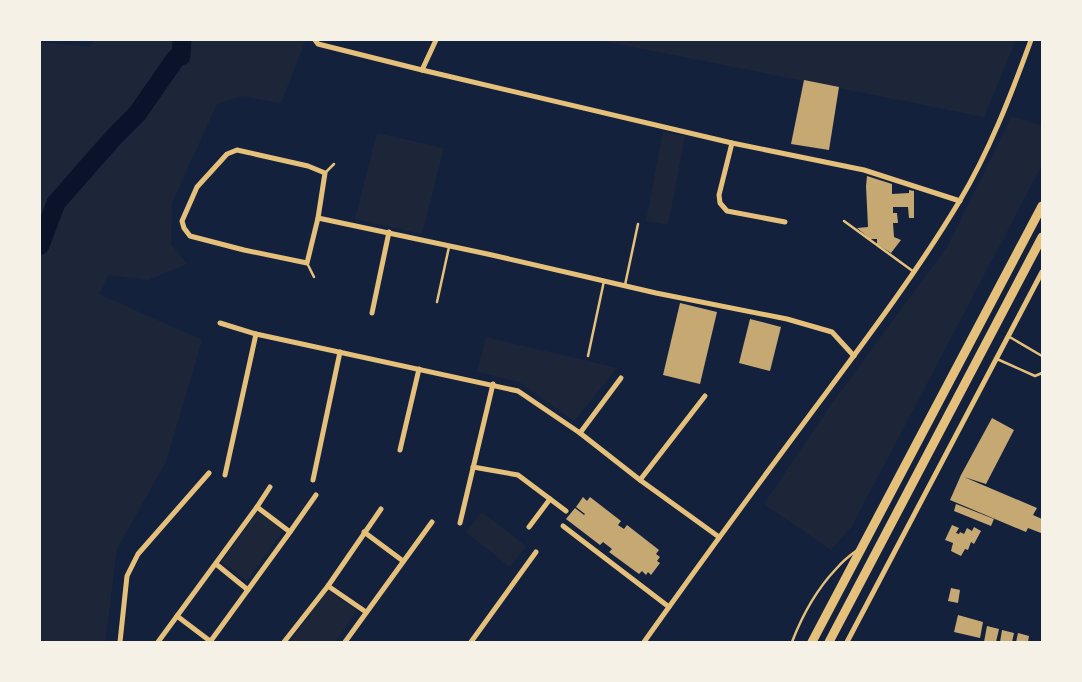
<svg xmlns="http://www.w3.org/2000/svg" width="1082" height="682" viewBox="0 0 1082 682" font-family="'IBM Plex Sans',sans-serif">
<rect width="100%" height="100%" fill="#14213d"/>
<g fill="#1d2539">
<polygon points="94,40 306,40 281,103 242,96 217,104 172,203 171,244 187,264 148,280 109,275 99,294 202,340 166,462 117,549 105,642 40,642 40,42 90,47"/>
<polygon points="598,40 1016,40 984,117"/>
<polygon points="1012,116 1042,126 1042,165 852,526 831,550 764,504 830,406 947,247"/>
<polygon points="663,132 685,136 668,225 646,221"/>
<polygon points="377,133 444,148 422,234 355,219"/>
<polygon points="486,337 617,368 574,421 519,382 477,372"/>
<polygon points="258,511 283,531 247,581 222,562"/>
<polygon points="482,512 526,546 510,567 466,532"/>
<polygon points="328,590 357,611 335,642 290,642"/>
</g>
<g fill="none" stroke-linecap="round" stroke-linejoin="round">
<polyline stroke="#0b132b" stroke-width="19" points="40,245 56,203 113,138 137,114 176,58 181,56 182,40"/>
</g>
<g fill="#c6a872">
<polygon points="804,80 839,87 829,150 791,144"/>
<polygon points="867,176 892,184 892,194 909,193 909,190 914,191 914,218 909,218 908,207 893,207 893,213 897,213 898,223 893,223 894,237 901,240 891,253 877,244 877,239 870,239 857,228 868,227 866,186"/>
<polygon points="680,303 717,312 700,384 663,375"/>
<polygon points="750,319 781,327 770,371 739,363"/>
<polygon points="992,418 1014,430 986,484 964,477 1037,508 1033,515 1042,519 1041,533 1028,528 1026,532 950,500 961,475"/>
<polygon points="583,497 587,501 590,497 621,521 618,525 624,529 627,525 659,550 656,554 660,557 657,561 660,563 651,575 648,572 646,575 642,571 639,574 609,552 612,549 603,542 600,545 566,519 575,508 584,515 585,514 576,507"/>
<polygon points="956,504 994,519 991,526 954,511"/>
<polygon points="952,525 959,528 956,533 959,534 960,532 964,534 967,528 972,531 974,527 981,531 974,544 971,542 968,550 965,549 961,556 951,551 953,543 945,540"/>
<polygon points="951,588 960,590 958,603 948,601"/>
<polygon points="958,615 983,622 980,638 954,632"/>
<polygon points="987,626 999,629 996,642 984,642"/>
<polygon points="1002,630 1014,633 1012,642 1000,642"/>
<polygon points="1018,633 1029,636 1028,642 1016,642"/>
</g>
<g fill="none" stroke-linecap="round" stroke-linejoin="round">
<g stroke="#e5c07b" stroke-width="2.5">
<polyline points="325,173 334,164"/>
<polyline points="844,221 914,272"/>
<polyline points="307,263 314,277"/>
<polyline points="625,285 638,224"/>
<polyline points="437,302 449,247"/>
<polyline points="1008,336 1042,356"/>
<polyline points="588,356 604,281"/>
<polyline points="997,359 1035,376 1042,373"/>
<path d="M792,642C802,616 817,589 836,569C842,562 849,556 856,551"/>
</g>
<g stroke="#e5c07b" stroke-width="5">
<polyline points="315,40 318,44 422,70 732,143 864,170 960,201"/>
<polyline points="422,70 436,40"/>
<polyline points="732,143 719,195 720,203 727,211 785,222"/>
<polygon points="237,150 308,166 325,173 318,218 307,263 244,250 190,236 184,228 182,221 197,187 227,154"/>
<polyline points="318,218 492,255 656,293 787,319 832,332 854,356"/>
<polyline points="372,313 389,232"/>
<polyline points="220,323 256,334 518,391 580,433 640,480 719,537"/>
<polyline points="580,433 621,378"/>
<polyline points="400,450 419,369"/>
<polyline points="473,467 518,475 566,511"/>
<polyline points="225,475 256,334"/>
<polyline points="313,480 340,352"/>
<polyline points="640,480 705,396"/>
<polyline points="257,507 290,532"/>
<polyline points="460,523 493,384"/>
<polyline points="563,526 669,607"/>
<polyline points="529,527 550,499"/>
<polyline points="364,532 403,561"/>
<polyline points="216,564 248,590"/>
<polyline points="328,586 366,612"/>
<polyline points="177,616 210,641"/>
<polyline points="120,642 127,576 138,554 209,473"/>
<polyline points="158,642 257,507 270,487"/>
<polyline points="210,642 290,532 316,495"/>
<polyline points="284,642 328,586 381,509"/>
<polyline points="345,642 432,522"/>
<polyline points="471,642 536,552"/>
<path d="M644,642C698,566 753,491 809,416C861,346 914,277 959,202C989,152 1011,95 1031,40"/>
<polyline points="847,642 1042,272"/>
</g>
<g stroke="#e5c07b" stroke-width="9">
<polyline points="812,642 1042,206"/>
<polyline points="829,642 1042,237"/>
</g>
</g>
<rect width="1082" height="682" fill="none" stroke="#f6f1e7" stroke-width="82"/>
</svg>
